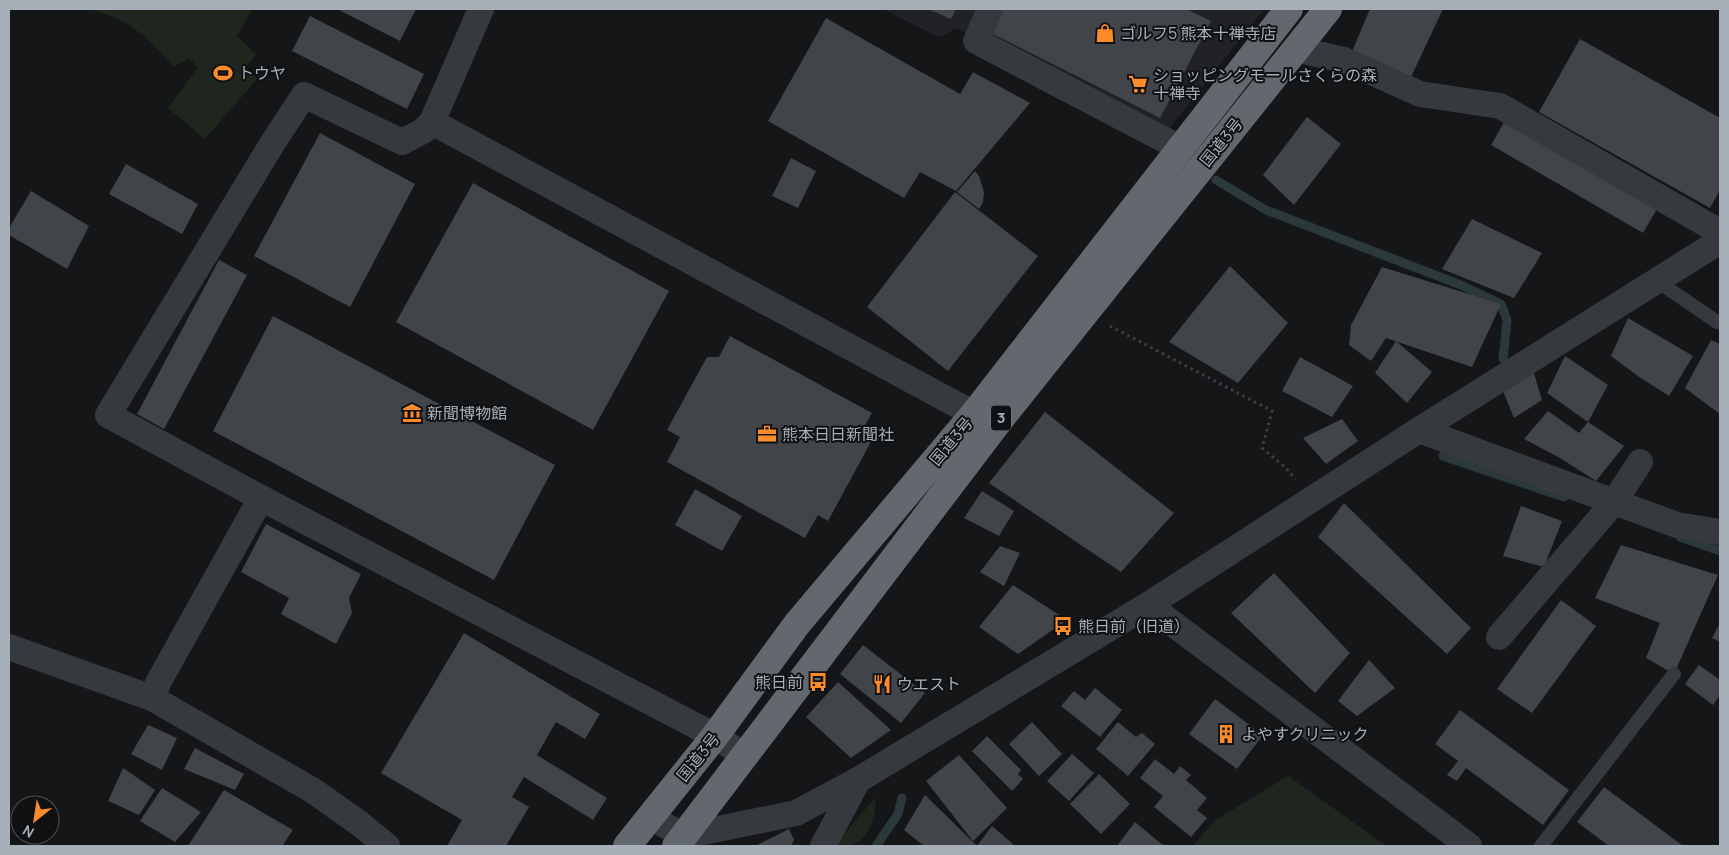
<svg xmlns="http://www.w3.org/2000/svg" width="1729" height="855" viewBox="0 0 1729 855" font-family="Manrope,'Noto Sans JP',sans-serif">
<rect width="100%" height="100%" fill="#151618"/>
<polygon fill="#212225" points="883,9 1264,9 1168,130 957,28 939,37"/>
<g fill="#1e261d">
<path d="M86,9H252L237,36L256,54L246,67L257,79L205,139L168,108L198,67L189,58L174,67C148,37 126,16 86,9Z"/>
<polygon points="1288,776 1387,846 1193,846 1214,821"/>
<path d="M876,797C875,813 872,835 856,843C851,846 842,845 836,846L853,823Z"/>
</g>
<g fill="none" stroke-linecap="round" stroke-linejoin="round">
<g stroke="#2b383c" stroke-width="9">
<polyline points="1216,180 1266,210 1461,285 1501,304 1507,320 1503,359"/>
<polyline points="1443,456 1564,497"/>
<polyline points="1680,537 1720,551"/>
<polyline points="876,846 898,814 902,798"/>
</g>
</g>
<g fill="#414448">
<polygon points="337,9 416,9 400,41"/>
<polygon points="928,9 956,9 951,19"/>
<polygon points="1000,9 1186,9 1211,21 1160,118 989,32"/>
<polygon points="1370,9 1443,9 1411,77 1351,54"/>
<polygon points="310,16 424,74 407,109 292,51"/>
<polygon points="826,18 960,94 973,72 1030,103 956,191 920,172 904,198 768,121"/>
<polygon points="1580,39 1720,118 1720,190 1710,208 1539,112"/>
<polygon points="1307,117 1341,144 1294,205 1263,175"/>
<polygon points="1506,119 1658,207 1643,233 1491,145"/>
<polygon points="320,133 415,184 350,307 254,256"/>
<polygon points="791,158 816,171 798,208 772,196"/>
<polygon points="126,164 198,204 182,234 109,194"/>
<polygon points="975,171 979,176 984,192 983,202 979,209 957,192"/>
<polygon points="473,183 669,291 593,430 396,322"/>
<polygon points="31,191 89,226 67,269 9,235 9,228"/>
<polygon points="955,192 1038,256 948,371 867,307"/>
<polygon points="1472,219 1542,253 1514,298 1442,269"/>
<polygon points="219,260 247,275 164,429 137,414"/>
<polygon points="1230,266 1288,323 1238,383 1169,342"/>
<polygon points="1382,267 1501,304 1472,367 1386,338 1371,361 1349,345 1351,325"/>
<polygon points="273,316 555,465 494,580 213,431"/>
<polygon points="1628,318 1693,356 1669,396 1639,377 1611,356"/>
<polygon points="730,336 872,413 858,437 872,440 828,521 818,515 805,538 667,462 680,437 667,430 707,357 719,357"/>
<polygon points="1711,340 1720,344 1720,414 1685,388"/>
<polygon points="1396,341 1432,372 1407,403 1375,373"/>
<polygon points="1565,356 1608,385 1588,422 1547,393"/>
<polygon points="1300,357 1353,386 1332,417 1282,391"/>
<polygon points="1533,370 1542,400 1514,418 1503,391"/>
<polygon points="1548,411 1579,433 1588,422 1624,446 1596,481 1560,458 1524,439"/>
<polygon points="1045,412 1174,513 1121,572 989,483"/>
<polygon points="1342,419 1358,441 1326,464 1303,438"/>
<polygon points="695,489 742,516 722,551 675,525"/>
<polygon points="982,491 1014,511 999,536 964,518"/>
<polygon points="1344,503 1471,628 1447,654 1318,537"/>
<polygon points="1521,506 1562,521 1544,567 1503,556"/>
<polygon points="266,524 361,574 349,598 352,613 336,644 281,614 289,598 241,572"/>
<polygon points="1621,545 1718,575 1674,674 1646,658 1660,623 1595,598"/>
<polygon points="1000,546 1020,553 1004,586 980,572"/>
<polygon points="1274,573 1350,653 1315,693 1231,613"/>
<polygon points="1013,585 1067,620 1018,654 979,627"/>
<polygon points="1561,600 1596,626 1532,713 1497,689"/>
<polygon points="1720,623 1720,642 1712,638"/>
<polygon points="464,633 600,714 585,739 556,722 537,755 607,798 593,820 524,777 512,797 529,807 506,846 447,846 462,820 381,773"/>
<polygon points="863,645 925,693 901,723 840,674"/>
<polygon points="1369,660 1395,688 1357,716 1338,701"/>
<polygon points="1699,665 1720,680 1720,695 1713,705 1685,684"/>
<polygon points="838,682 891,730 851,758 806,717"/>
<polygon points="1095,688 1122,710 1100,737 1061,706 1074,691 1085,700"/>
<polygon points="1215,699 1263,735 1237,769 1189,734"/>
<polygon points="1460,710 1569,790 1543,825 1466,768 1457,781 1447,775 1458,761 1435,744"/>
<polygon points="1032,722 1062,754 1039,776 1009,744"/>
<polygon points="1118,722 1136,737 1142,733 1155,744 1128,776 1096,749"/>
<polygon points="148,725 177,738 162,770 131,754"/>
<polygon points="987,736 1021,770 1018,774 1023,779 1012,791 972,751"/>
<polygon points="195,748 244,774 235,790 184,769"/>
<polygon points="1072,754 1094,773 1069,801 1047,781"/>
<polygon points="959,755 1007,808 973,841 926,781"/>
<polygon points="1155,759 1174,774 1180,766 1191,775 1186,780 1207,798 1197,810 1207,818 1191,837 1154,807 1163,796 1140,778"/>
<polygon points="123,768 155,790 139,815 108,801"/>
<polygon points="1099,774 1130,804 1101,834 1070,804"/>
<polygon points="1604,787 1683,846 1609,846 1577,822"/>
<polygon points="162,788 201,812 175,842 140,821"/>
<polygon points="224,790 293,830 282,846 188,846"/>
<polygon points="925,795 977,846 992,826 1015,846 924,846 904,830"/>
<polygon points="1135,822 1164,846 1117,846"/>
<polygon points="789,829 794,840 791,846 755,846"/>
</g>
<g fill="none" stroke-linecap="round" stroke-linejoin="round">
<polyline stroke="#3c4044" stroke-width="3" stroke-dasharray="2.5 4" stroke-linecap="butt" points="1110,326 1272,411 1262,448 1286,468 1295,479"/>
<g stroke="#36393d" stroke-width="14">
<polyline points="1657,281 1717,322"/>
<polyline points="1541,846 1674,674"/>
</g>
<g stroke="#36393d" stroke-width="26">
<polyline points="481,9 432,122 974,414"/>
<polyline points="990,9 976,41 1180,148"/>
<polyline points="1295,49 1344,60 1420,94 1500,106 1720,232"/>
<polyline points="432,122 423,131 402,142 304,95 272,144 108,415 261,498 715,736 745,756"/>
<polyline points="1419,430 1677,525 1720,532"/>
<polyline points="1148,605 1469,846"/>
<polyline points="1499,637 1614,502 1640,462"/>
<polyline points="9,647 152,698 312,790 359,823 387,846"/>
<polyline points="152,698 159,681 261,498"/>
<polyline points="650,817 684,836 796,813 858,780 1148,605 1419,430 1720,241"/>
<polyline points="823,846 858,780"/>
</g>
<g stroke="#62686e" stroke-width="28">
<polyline points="627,846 715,736 797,624 974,414 1289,9"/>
<polyline points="676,846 1001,418 1328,9"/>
</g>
</g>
<defs>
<g id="shop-bare" transform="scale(1.5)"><path d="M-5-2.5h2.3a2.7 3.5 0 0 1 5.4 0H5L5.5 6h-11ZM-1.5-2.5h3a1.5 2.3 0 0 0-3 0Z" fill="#fd8b29" stroke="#101113" stroke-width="2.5" paint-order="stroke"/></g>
<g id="stadium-bare" transform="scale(1.5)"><path d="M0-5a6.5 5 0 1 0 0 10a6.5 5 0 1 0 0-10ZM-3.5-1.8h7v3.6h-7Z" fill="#fd8b29" stroke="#101113" stroke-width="2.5" paint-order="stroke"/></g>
<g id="supermarket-bare" transform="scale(1.5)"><path d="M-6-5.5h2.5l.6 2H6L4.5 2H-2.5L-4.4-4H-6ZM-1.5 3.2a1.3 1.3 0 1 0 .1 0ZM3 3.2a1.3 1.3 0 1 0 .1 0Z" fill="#fd8b29" stroke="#101113" stroke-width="2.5" paint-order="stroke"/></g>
<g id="museum-bare" transform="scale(1.5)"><path d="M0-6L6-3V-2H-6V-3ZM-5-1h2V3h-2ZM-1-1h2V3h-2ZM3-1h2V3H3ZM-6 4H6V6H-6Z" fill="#fd8b29" stroke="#101113" stroke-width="2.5" paint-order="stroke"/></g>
<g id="office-bare" transform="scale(1.5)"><path d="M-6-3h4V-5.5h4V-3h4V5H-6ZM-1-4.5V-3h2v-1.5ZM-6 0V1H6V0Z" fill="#fd8b29" stroke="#101113" stroke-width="2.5" paint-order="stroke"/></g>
<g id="bus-bare" transform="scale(1.5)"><path d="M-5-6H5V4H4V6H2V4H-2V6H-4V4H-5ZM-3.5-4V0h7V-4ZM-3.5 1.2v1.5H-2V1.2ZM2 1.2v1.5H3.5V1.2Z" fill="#fd8b29" stroke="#101113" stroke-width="2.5" paint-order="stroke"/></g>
<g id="restaurant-bare" transform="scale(1.5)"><path d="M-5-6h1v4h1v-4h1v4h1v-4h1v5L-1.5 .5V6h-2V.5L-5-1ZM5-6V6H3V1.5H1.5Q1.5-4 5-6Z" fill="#fd8b29" stroke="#101113" stroke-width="2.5" paint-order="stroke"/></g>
<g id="building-bare" transform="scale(1.5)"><path d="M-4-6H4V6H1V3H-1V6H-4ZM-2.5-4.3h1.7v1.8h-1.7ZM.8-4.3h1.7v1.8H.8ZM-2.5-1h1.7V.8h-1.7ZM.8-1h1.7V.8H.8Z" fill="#fd8b29" stroke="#101113" stroke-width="2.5" paint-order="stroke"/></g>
</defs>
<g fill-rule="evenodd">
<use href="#shop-bare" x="1105" y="33"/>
<use href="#stadium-bare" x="223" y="73"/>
<use href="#supermarket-bare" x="1138" y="84"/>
<use href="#museum-bare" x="412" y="413"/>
<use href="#office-bare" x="767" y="434"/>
<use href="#bus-bare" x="1063" y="626"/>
<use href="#bus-bare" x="818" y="682"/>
<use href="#restaurant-bare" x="882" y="684"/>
<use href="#building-bare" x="1226" y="734"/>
</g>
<g text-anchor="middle" stroke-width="4" stroke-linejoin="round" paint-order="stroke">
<rect fill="#101113" stroke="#7a8086" stroke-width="1" x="991" y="405.5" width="20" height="25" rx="4"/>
<g font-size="15" font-weight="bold" fill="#a7b0b8">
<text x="1001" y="423">3</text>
</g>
<g font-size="16" fill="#a7b0b8" stroke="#101113" text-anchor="start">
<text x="1120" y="39">ゴルフ5 熊本十禅寺店</text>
<text x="238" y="79">トウヤ</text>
<text x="1153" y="81">ショッピングモールさくらの森<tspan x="1153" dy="18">十禅寺</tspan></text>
<text x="427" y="419">新聞博物館</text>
<text x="782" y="440">熊本日日新聞社</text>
<text x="1078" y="632">熊日前（旧道）</text>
<text x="803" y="688" text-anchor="end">熊日前</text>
<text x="897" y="690">ウエスト</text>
<text x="1241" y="740">よやすクリニック</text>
</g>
<g font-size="16" fill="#a7b0b8" stroke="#101113">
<text transform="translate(1221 142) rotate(-51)" y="6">国道3号</text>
<text transform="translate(951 441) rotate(-50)" y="6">国道3号</text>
<text transform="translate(698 757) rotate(-51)" y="6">国道3号</text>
</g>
</g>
<rect width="1729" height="855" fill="none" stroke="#a7b0b8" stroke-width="20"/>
<g transform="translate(35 820) rotate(210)"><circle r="24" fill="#101113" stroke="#4c5155"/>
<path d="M0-4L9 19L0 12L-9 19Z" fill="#fd8b29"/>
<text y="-8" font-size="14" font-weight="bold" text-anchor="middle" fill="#a7b0b8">N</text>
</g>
</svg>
